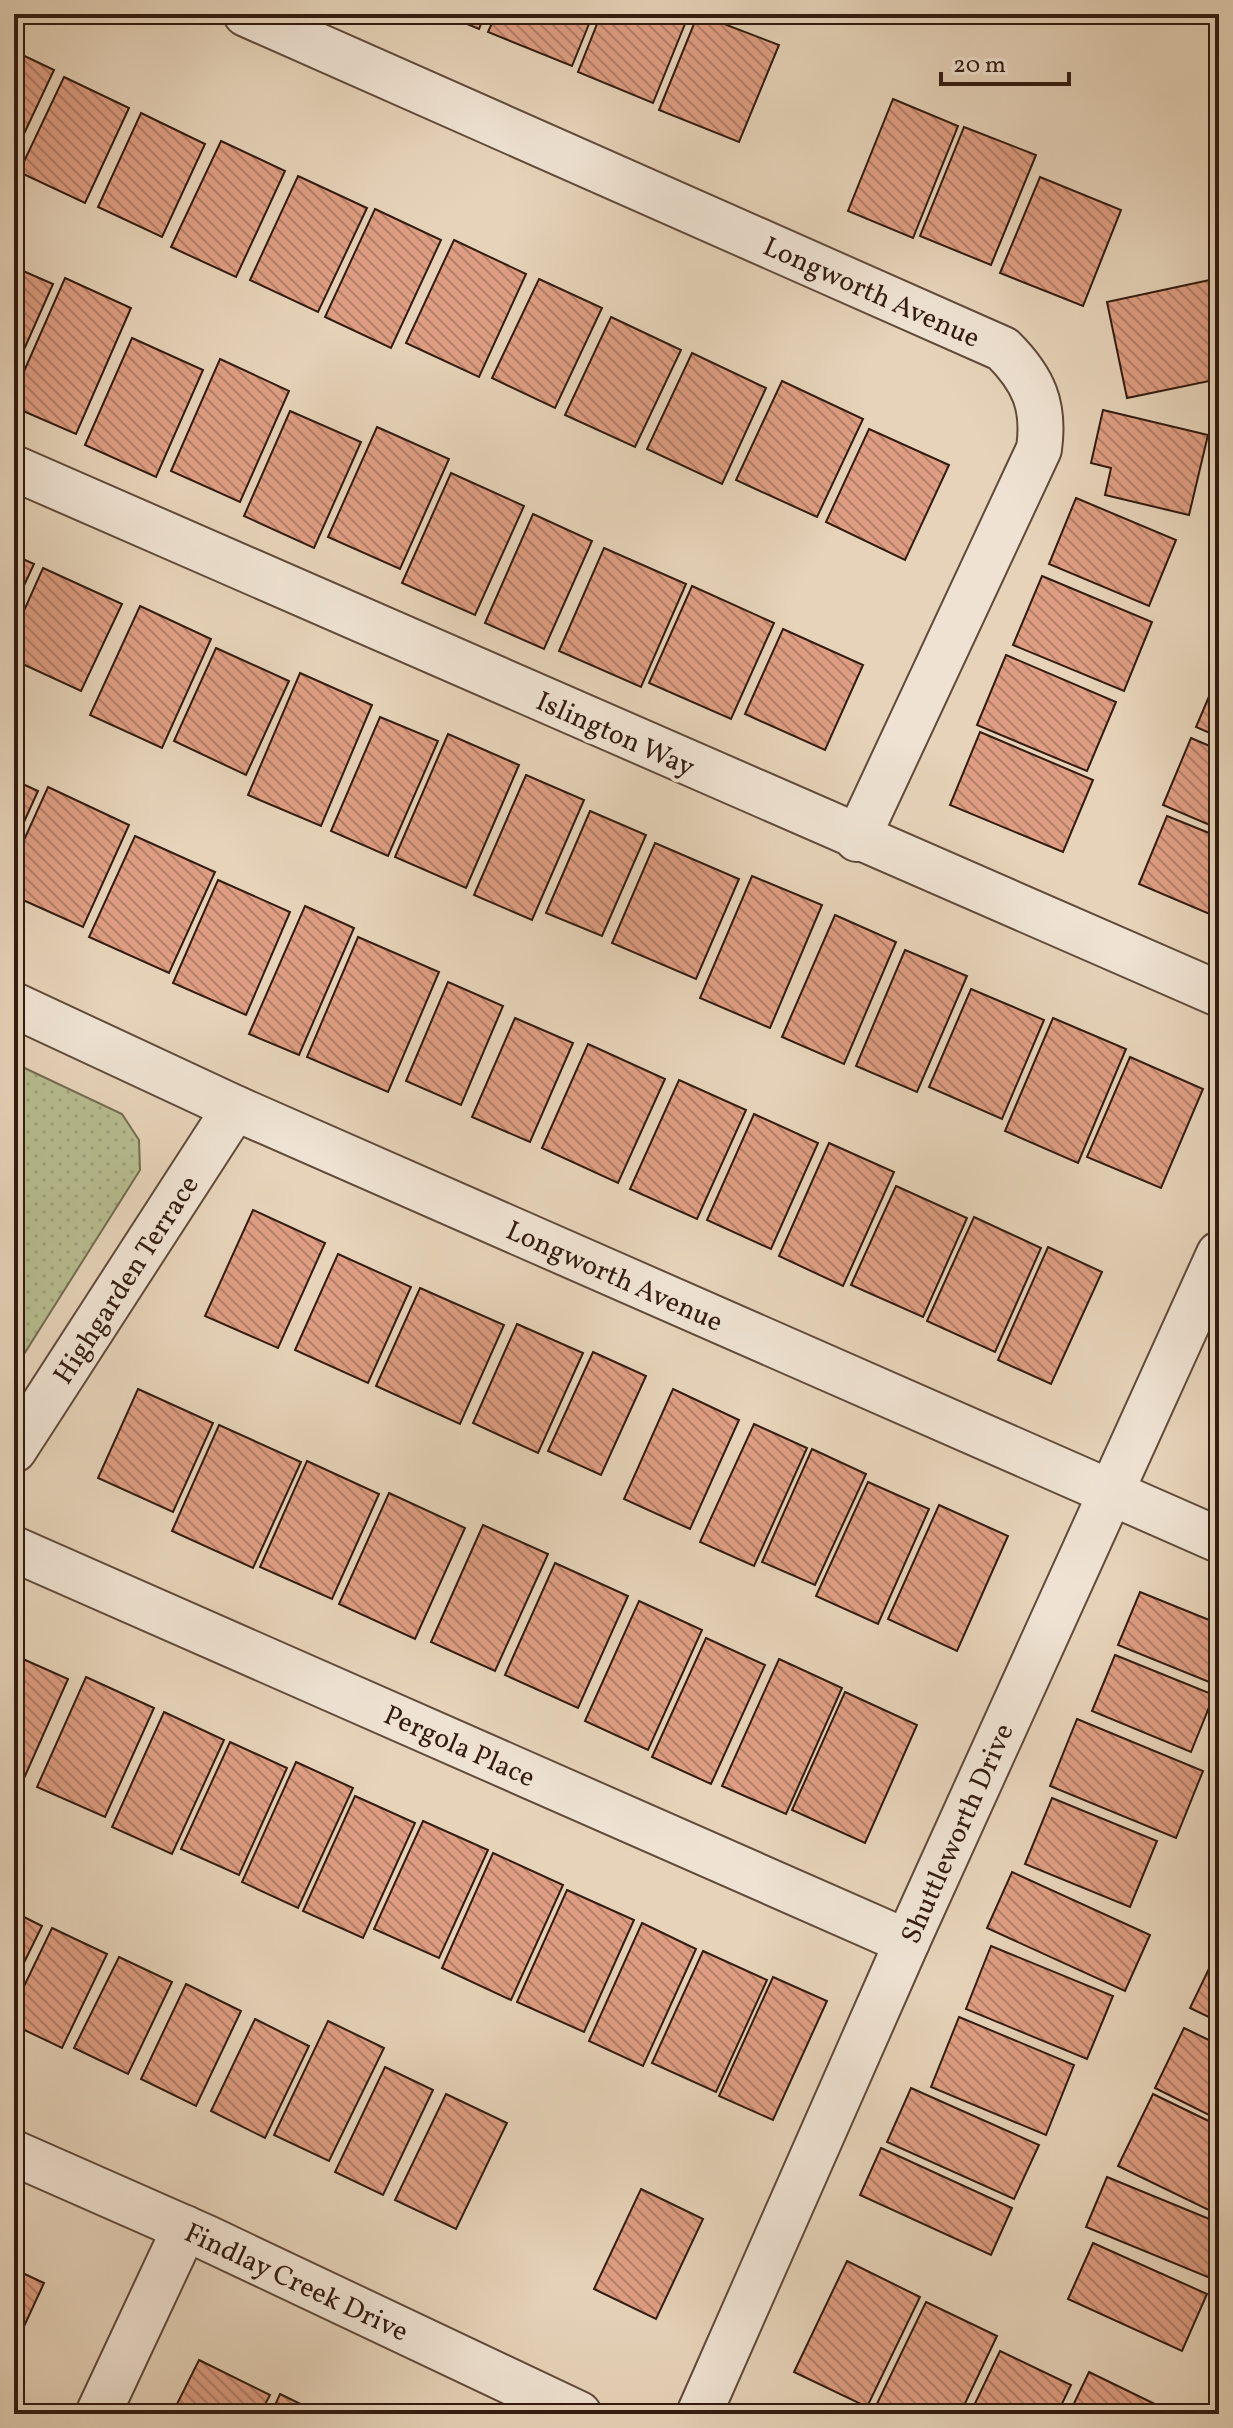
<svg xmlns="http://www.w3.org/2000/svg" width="1233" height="2428" viewBox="0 0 1233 2428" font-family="Vollkorn,serif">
<defs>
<pattern id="park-dots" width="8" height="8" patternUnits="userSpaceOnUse" patternTransform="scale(2)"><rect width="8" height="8" fill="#b6bc8f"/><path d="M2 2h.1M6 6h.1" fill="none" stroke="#9da17a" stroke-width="1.8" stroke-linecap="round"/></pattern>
<pattern id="building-back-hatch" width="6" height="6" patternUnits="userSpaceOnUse" patternTransform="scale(2)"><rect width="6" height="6" fill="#df9e83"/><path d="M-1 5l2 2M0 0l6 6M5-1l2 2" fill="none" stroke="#b5806a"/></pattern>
</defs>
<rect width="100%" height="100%" fill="#e6d3b9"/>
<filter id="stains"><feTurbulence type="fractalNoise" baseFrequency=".0025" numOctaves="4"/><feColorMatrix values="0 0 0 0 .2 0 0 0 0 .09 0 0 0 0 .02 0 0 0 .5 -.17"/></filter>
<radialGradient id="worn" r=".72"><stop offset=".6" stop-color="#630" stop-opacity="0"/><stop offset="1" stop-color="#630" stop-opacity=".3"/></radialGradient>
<polygon fill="url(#park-dots)" stroke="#746c50" stroke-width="2" points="14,1063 122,1114 139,1140 140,1170 14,1370"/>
<g fill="url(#building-back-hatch)" stroke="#331c10" stroke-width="2">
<polygon points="443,14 485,14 479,29"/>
<polygon points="496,14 593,14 572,66 488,32"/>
<polygon points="601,14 689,14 653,103 578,72"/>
<polygon points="698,14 779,45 739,142 659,110"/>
<polygon points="14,51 54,70 14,155"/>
<polygon points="64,77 129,108 85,203 19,172"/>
<polygon points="893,99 958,126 913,238 848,211"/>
<polygon points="141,113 205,144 162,237 98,207"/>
<polygon points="964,127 1036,155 991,265 920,236"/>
<polygon points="221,141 285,171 236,277 171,247"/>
<polygon points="298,176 367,208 318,312 250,280"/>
<polygon points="1040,177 1121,210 1083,306 1000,273"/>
<polygon points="375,209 441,240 391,348 325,317"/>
<polygon points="454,240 526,274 479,377 406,343"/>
<polygon points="14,267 53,284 14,372"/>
<polygon points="65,278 131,308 76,434 14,407 14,394"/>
<polygon points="1219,278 1219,379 1127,398 1107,302"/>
<polygon points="539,279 602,308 555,408 492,378"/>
<polygon points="611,317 681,350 635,447 565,415"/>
<polygon points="132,338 203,370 156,477 85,445"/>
<polygon points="692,353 766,388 722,484 647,449"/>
<polygon points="220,359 289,391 240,502 171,471"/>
<polygon points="782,381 863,419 817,517 736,480"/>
<polygon points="1103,410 1208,435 1189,515 1105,495 1111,468 1091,463"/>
<polygon points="290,411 361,442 314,548 244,516"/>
<polygon points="377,427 449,459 400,569 328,537"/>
<polygon points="869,429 949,465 905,560 826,522"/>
<polygon points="451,473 524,506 475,615 402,583"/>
<polygon points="1076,498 1176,540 1149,606 1049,564"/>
<polygon points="533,514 592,541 544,649 485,623"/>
<polygon points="604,548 686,584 641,687 559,651"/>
<polygon points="14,555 34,564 14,607"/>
<polygon points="43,568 122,604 81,691 14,660 14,633"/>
<polygon points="1042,576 1152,622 1124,691 1013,645"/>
<polygon points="692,586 774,623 731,719 649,683"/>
<polygon points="140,606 211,639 162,748 90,715"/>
<polygon points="783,629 863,665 825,750 745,714"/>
<polygon points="216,648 289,681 246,775 174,741"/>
<polygon points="1006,655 1116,702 1087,771 977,725"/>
<polygon points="300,673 372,705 321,826 248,795"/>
<polygon points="1219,673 1219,737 1196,727"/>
<polygon points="380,717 438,741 388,856 331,831"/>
<polygon points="980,732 1093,780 1063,852 950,805"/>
<polygon points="448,734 519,765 466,888 395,857"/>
<polygon points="1191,738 1219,750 1219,829 1163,805"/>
<polygon points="526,775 584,800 532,920 474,895"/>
<polygon points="14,780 38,791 14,844"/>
<polygon points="48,787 129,825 83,927 14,896 14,862"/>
<polygon points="590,811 646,835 602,936 546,913"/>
<polygon points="1167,816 1219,837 1219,918 1139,884"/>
<polygon points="135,836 215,872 169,973 89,937"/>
<polygon points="655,843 739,879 696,979 612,943"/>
<polygon points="752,876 822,905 770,1028 700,998"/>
<polygon points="218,880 290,912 246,1015 173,983"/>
<polygon points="305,906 354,928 299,1055 249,1034"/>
<polygon points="835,915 896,942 844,1064 782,1037"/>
<polygon points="358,937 439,972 388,1092 307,1057"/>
<polygon points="905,950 967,976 917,1092 856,1066"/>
<polygon points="448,982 503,1006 461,1105 406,1081"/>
<polygon points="971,989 1044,1020 1002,1119 929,1087"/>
<polygon points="515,1018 573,1043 530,1142 472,1117"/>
<polygon points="1053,1018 1126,1049 1078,1163 1005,1131"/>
<polygon points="588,1044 665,1079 618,1183 542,1148"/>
<polygon points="1130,1057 1203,1089 1161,1188 1087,1157"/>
<polygon points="679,1080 746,1110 697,1219 630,1189"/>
<polygon points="754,1114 818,1143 771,1249 707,1220"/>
<polygon points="829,1143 894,1172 843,1286 779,1256"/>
<polygon points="896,1186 967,1218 923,1317 851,1285"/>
<polygon points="253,1210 325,1243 278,1348 205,1316"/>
<polygon points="974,1217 1041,1248 995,1352 927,1321"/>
<polygon points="1048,1247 1102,1272 1051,1384 998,1360"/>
<polygon points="338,1254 411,1287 368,1383 295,1350"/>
<polygon points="420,1288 504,1325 460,1424 376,1386"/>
<polygon points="517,1324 583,1353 538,1453 473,1423"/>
<polygon points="593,1352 646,1376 601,1475 548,1451"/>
<polygon points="138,1389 213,1423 173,1512 98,1478"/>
<polygon points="673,1389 739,1420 690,1529 624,1499"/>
<polygon points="754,1424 807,1448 754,1566 700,1542"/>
<polygon points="219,1425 301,1462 253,1568 172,1531"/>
<polygon points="812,1449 866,1474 815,1585 762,1562"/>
<polygon points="307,1461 379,1494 332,1599 260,1567"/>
<polygon points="868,1482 929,1509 878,1624 816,1596"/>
<polygon points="389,1493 465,1528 415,1639 339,1604"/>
<polygon points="939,1505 1008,1536 957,1651 888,1619"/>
<polygon points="483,1525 548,1554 495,1671 431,1642"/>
<polygon points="555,1563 628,1596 578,1708 505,1675"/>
<polygon points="1140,1592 1219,1624 1219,1686 1118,1645"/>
<polygon points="639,1601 702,1630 648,1750 585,1721"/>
<polygon points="706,1638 765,1665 711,1784 652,1757"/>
<polygon points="14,1655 68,1679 21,1785 14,1782"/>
<polygon points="1115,1655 1214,1695 1191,1752 1092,1711"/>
<polygon points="779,1659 842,1688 786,1814 722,1786"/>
<polygon points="86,1677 154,1708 105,1817 37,1787"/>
<polygon points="845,1692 917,1725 865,1843 792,1810"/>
<polygon points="164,1712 224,1740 172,1854 112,1827"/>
<polygon points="1077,1719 1203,1771 1176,1838 1050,1786"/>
<polygon points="230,1742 287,1768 239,1875 181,1849"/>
<polygon points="296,1762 353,1788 298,1908 242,1882"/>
<polygon points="355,1796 415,1823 363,1938 303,1911"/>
<polygon points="1052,1798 1157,1841 1130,1907 1025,1864"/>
<polygon points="423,1821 488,1850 439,1958 374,1929"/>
<polygon points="493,1853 563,1885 511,2000 442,1968"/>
<polygon points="1012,1872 1150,1935 1125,1991 987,1928"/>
<polygon points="567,1890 634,1920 584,2032 517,2002"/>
<polygon points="14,1912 42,1926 14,1983"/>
<polygon points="642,1923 696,1949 643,2066 589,2041"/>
<polygon points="52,1928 107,1954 62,2048 14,2025 14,2007"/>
<polygon points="991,1946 1113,1996 1087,2059 966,2009"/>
<polygon points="703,1951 767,1980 716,2092 652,2063"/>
<polygon points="1217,1952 1219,1953 1219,2022 1190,2008"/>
<polygon points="119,1957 172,1982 128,2074 74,2048"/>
<polygon points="773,1977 827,2001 773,2120 719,2096"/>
<polygon points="186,1984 241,2011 196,2106 141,2079"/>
<polygon points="959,2017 1074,2065 1046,2135 931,2087"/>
<polygon points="255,2019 309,2046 265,2138 211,2111"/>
<polygon points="328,2021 384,2048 329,2161 274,2135"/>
<polygon points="1184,2028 1219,2045 1219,2120 1155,2088"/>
<polygon points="385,2067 433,2090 383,2195 335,2172"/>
<polygon points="911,2088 1039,2145 1014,2199 887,2142"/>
<polygon points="446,2094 507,2123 456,2229 395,2200"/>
<polygon points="1153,2094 1219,2126 1219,2215 1118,2166"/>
<polygon points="881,2148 1012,2208 991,2255 860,2195"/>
<polygon points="1107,2177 1219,2223 1219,2271 1215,2280 1086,2227"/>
<polygon points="641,2189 703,2219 656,2319 594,2289"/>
<polygon points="1093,2243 1207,2294 1182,2351 1068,2299"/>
<polygon points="847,2261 920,2297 867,2407 794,2372"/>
<polygon points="14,2269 44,2283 14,2348"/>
<polygon points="926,2302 997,2336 960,2414 877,2414 873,2412"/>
<polygon points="1000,2351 1071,2385 1057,2414 970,2414"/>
<polygon points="199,2360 270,2395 260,2414 172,2414"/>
<polygon points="1089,2372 1161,2407 1157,2414 1069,2414"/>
<polygon points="280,2394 321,2414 271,2414"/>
</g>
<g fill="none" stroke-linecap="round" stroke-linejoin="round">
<g stroke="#604a3a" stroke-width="48">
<g id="minor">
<path d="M246,14L1003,349C1034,380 1045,406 1039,449L857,839"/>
<polyline points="14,468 1219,994"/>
<polyline points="14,1005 235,1108 1219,1540"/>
<polyline points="14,1450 235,1108"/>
<polyline points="14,1549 907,1942"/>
<polyline points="14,2153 207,2238 579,2414"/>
<polyline points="98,2414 185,2228"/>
<polyline points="699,2414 907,1942 1219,1254"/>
</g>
</g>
<use href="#minor" stroke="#efe2d2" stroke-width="44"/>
</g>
<g text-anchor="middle" stroke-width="8" stroke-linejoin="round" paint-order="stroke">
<g font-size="28" fill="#331c10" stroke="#efe2d2">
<text transform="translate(872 291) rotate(24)" y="10">Longworth Avenue</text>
<text transform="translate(616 733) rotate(24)" y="10">Islington Way</text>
<text transform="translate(615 1275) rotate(24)" y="10">Longworth Avenue</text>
<text transform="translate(125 1279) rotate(-57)" y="10">Highgarden Terrace</text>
<text transform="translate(460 1745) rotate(24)" y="10">Pergola Place</text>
<text transform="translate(956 1833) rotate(-66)" y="10">Shuttleworth Drive</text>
<text transform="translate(297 2281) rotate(25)" y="10">Findlay Creek Drive</text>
</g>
</g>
<rect width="1233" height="2428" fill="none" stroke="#e6d3b9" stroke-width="48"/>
<rect x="16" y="16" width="1201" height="2396" fill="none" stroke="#331c10" stroke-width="4"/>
<rect x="24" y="24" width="1185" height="2380" fill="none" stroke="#331c10" stroke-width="2"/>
<path d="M941 72v12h128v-12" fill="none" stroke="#331c10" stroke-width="4"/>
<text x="953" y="72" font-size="24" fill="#331c10" stroke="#efe2d2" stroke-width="6" paint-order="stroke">20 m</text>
<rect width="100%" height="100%" filter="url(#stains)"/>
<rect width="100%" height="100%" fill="url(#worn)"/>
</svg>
